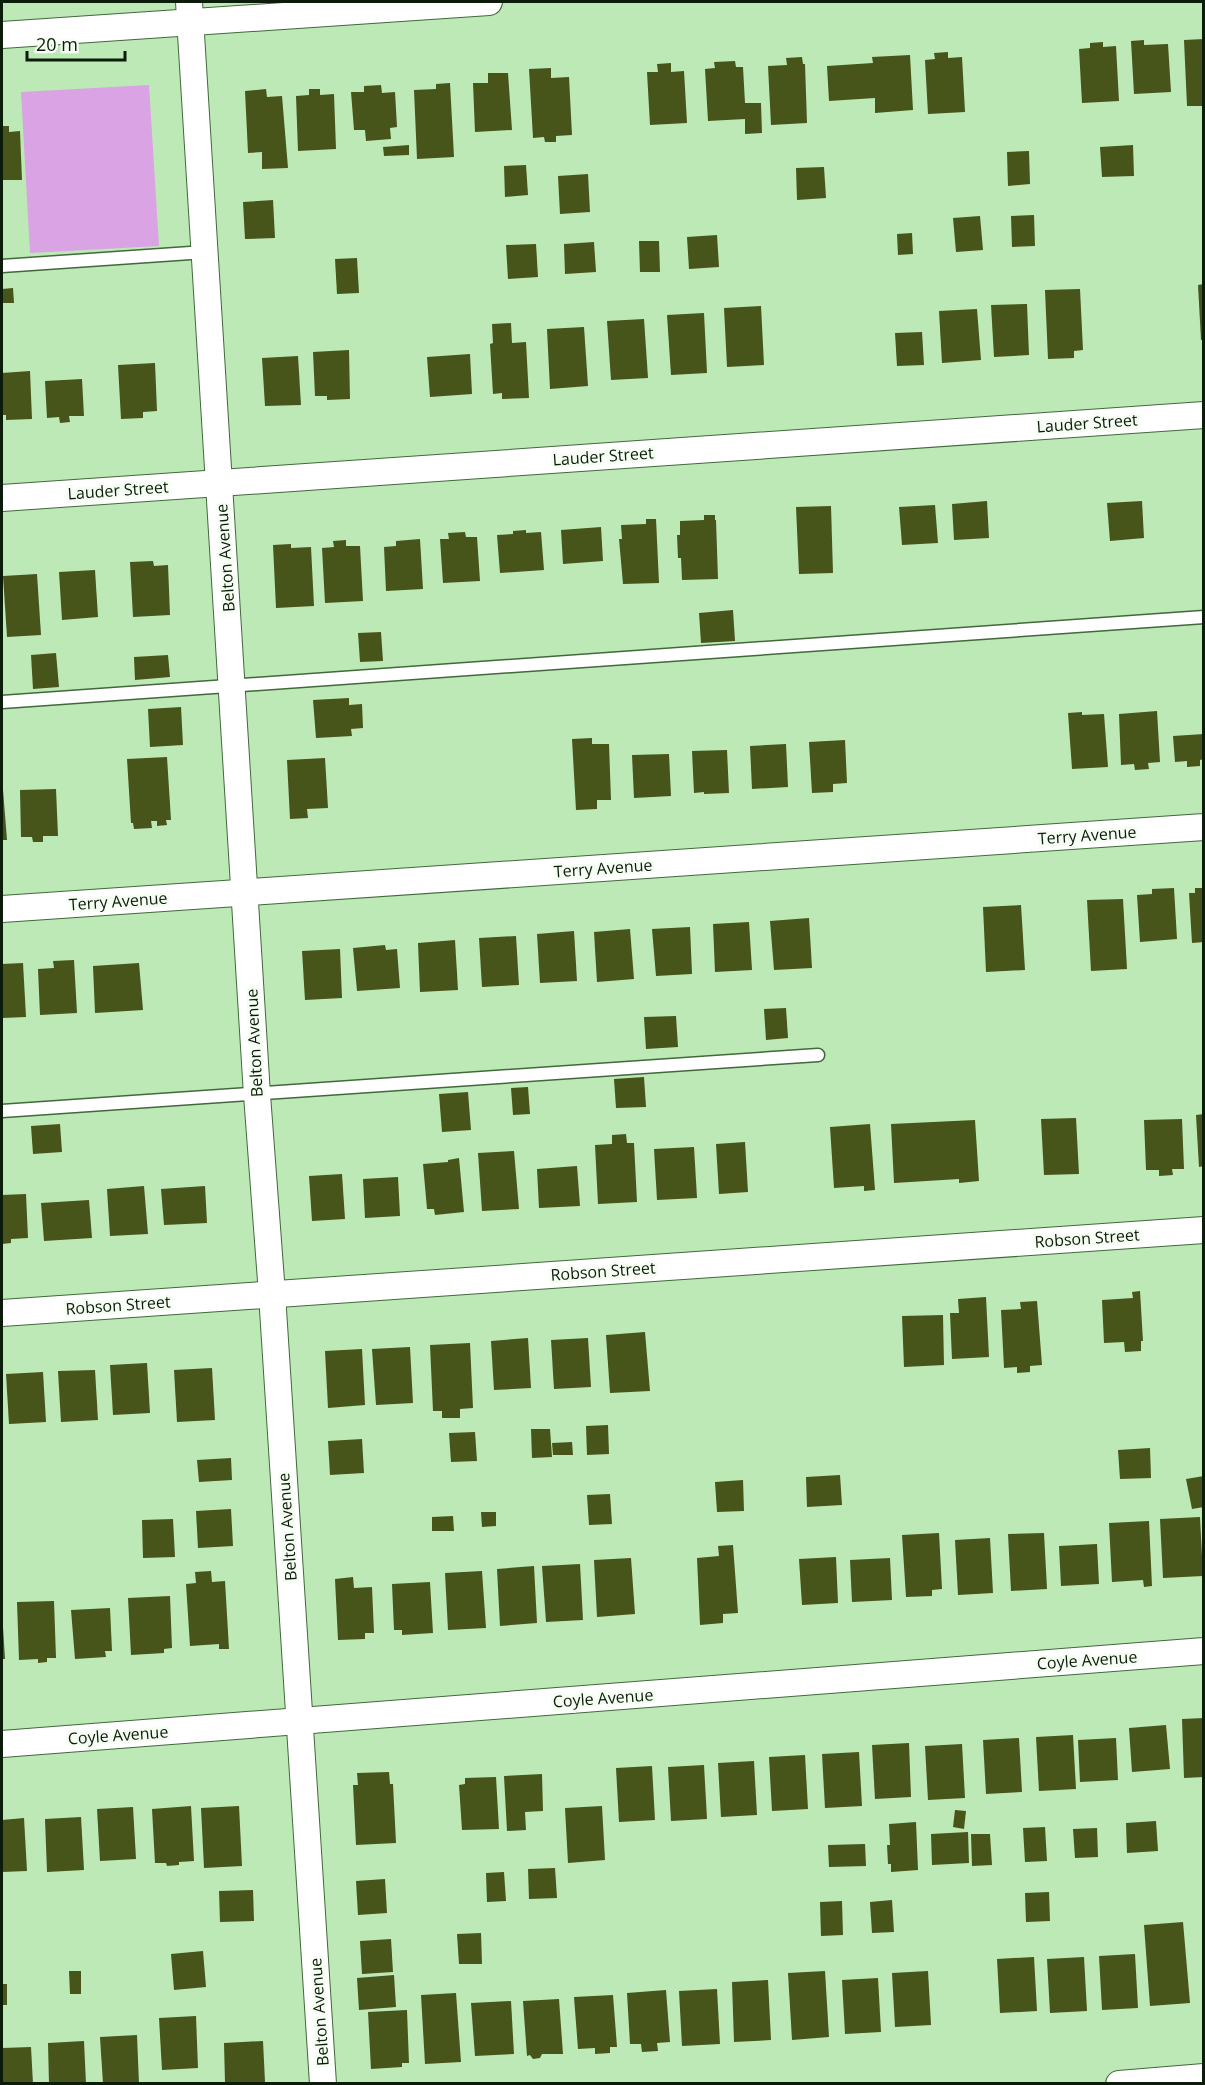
<svg xmlns="http://www.w3.org/2000/svg" width="1205" height="2085" viewBox="0 0 1205 2085" font-family="'Open Sans',sans-serif">
<rect width="100%" height="100%" fill="#bde9b6"/>
<polygon fill="#daa3e4" points="149,85 159,246 30,253 21,92"/>
<g fill="#47541a">
<polygon points="1204,39 1204,106 1187,106 1184,40"/>
<polygon points="1144,40 1144,45 1168,44 1171,92 1134,94 1131,41"/>
<polygon points="1103,42 1103,47 1116,46 1119,101 1082,103 1079,49 1090,48 1090,43"/>
<polygon points="948,52 948,58 962,57 965,112 928,114 925,60 935,59 934,53"/>
<polygon points="910,55 913,110 875,113 875,98 829,101 827,66 873,63 872,57"/>
<polygon points="802,57 803,64 805,64 807,123 771,125 768,66 787,65 786,58"/>
<polygon points="735,61 736,67 743,67 745,103 761,103 762,133 745,134 745,119 708,121 705,69 715,68 714,62"/>
<polygon points="671,63 671,72 684,71 687,123 650,125 647,72 658,72 657,64"/>
<polygon points="551,68 551,78 569,77 572,135 556,136 556,142 545,142 544,137 533,138 529,69"/>
<polygon points="488,73 508,73 512,130 475,132 473,83 488,83"/>
<polygon points="450,83 454,157 417,159 414,90 436,89 436,84"/>
<polygon points="381,85 382,93 395,92 397,127 390,128 391,139 366,141 365,130 354,130 351,92 364,92 364,86"/>
<polygon points="266,89 267,97 282,96 288,168 262,169 262,152 248,153 245,91"/>
<polygon points="309,89 320,89 320,95 334,94 336,149 298,151 296,96 309,95"/>
<polygon points="2,126 9,126 9,132 20,131 22,180 2,180"/>
<polygon points="409,145 409,155 384,156 383,147"/>
<polygon points="1133,145 1134,176 1102,177 1100,147"/>
<polygon points="1029,151 1030,184 1008,186 1007,152"/>
<polygon points="526,165 528,195 505,197 504,166"/>
<polygon points="824,167 826,198 797,200 796,168"/>
<polygon points="588,174 590,212 560,214 558,176"/>
<polygon points="273,200 275,238 245,239 243,202"/>
<polygon points="1034,215 1035,246 1012,247 1011,216"/>
<polygon points="980,216 983,250 956,252 953,218"/>
<polygon points="912,233 913,254 898,255 897,234"/>
<polygon points="717,235 719,267 689,269 687,237"/>
<polygon points="639,241 659,241 660,272 640,272"/>
<polygon points="594,242 596,272 565,274 564,244"/>
<polygon points="536,244 538,277 508,279 506,245"/>
<polygon points="357,258 359,293 337,294 335,259"/>
<polygon points="1204,284 1204,340 1201,340 1198,285"/>
<polygon points="13,288 14,303 2,303 2,289"/>
<polygon points="1080,289 1083,350 1074,351 1074,358 1048,359 1045,290"/>
<polygon points="1027,304 1029,355 994,357 991,305"/>
<polygon points="761,306 764,365 727,367 724,308"/>
<polygon points="977,309 981,360 942,363 939,311"/>
<polygon points="704,313 707,373 671,375 667,315"/>
<polygon points="644,319 648,378 611,380 607,321"/>
<polygon points="511,323 512,343 526,342 529,398 502,399 502,393 493,394 490,344 493,343 492,324"/>
<polygon points="584,327 588,386 550,389 547,329"/>
<polygon points="922,332 924,365 897,366 895,333"/>
<polygon points="349,350 350,399 327,400 327,396 315,396 313,352"/>
<polygon points="470,354 472,394 430,397 427,357"/>
<polygon points="298,356 301,405 265,406 262,358"/>
<polygon points="155,363 157,411 143,412 143,418 121,419 118,365"/>
<polygon points="30,371 32,419 6,420 6,415 2,415 2,373"/>
<polygon points="82,379 84,416 69,416 70,422 60,423 59,417 47,418 45,381"/>
<polygon points="987,501 989,538 954,540 952,504"/>
<polygon points="1142,501 1144,538 1110,541 1107,503"/>
<polygon points="935,505 938,543 902,545 899,507"/>
<polygon points="831,506 833,573 799,574 796,507"/>
<polygon points="704,515 715,515 715,520 716,520 718,579 682,580 681,558 678,558 677,535 680,535 680,521 704,520"/>
<polygon points="646,519 656,519 659,583 623,584 619,539 622,539 621,525 646,524"/>
<polygon points="601,527 603,561 563,564 561,530"/>
<polygon points="526,530 526,533 541,532 544,570 500,573 497,535 513,534 513,531"/>
<polygon points="465,532 466,537 477,537 480,581 443,583 440,539 449,539 448,533"/>
<polygon points="420,539 423,589 386,591 384,547 396,546 396,541"/>
<polygon points="346,540 346,546 360,546 363,601 325,603 322,548 334,547 333,541"/>
<polygon points="291,544 291,548 311,547 314,606 276,608 273,545"/>
<polygon points="153,561 154,566 168,565 170,615 133,617 130,562"/>
<polygon points="95,570 98,617 62,620 59,572"/>
<polygon points="37,574 41,635 7,637 3,576"/>
<polygon points="733,610 735,641 701,643 699,613"/>
<polygon points="381,632 383,661 360,662 358,633"/>
<polygon points="56,653 59,687 33,689 31,655"/>
<polygon points="168,655 170,677 135,680 134,657"/>
<polygon points="349,698 349,705 362,704 363,728 351,729 352,736 316,738 313,700"/>
<polygon points="181,707 183,745 150,747 148,709"/>
<polygon points="1157,711 1160,762 1148,763 1149,769 1135,770 1134,764 1121,765 1119,714"/>
<polygon points="1082,712 1082,715 1104,714 1108,767 1072,769 1068,713"/>
<polygon points="1204,734 1204,759 1200,760 1200,766 1187,767 1187,761 1175,762 1173,736"/>
<polygon points="592,738 592,744 609,744 611,800 597,800 597,809 576,810 572,739"/>
<polygon points="845,740 847,783 833,784 833,792 812,793 809,742"/>
<polygon points="786,744 788,787 752,789 750,746"/>
<polygon points="727,750 729,793 704,794 704,792 694,793 692,751"/>
<polygon points="669,754 671,796 634,798 632,755"/>
<polygon points="167,757 171,820 166,820 167,825 157,826 157,821 151,821 152,828 134,829 133,823 131,823 127,759"/>
<polygon points="325,758 328,808 307,809 308,818 290,819 287,760"/>
<polygon points="56,789 58,836 43,836 43,842 33,842 32,837 21,837 20,790"/>
<polygon points="2,790 3,790 7,840 2,840"/>
<polygon points="1174,888 1177,939 1140,942 1137,895 1152,894 1152,889"/>
<polygon points="1195,888 1203,888 1204,942 1192,943 1189,893 1195,893"/>
<polygon points="1123,899 1127,969 1091,971 1087,900"/>
<polygon points="1021,905 1025,970 986,972 983,907"/>
<polygon points="809,918 812,968 774,970 770,921"/>
<polygon points="749,922 752,970 715,972 713,924"/>
<polygon points="690,927 692,974 656,976 652,929"/>
<polygon points="630,929 634,979 597,982 594,932"/>
<polygon points="574,931 577,981 540,983 537,934"/>
<polygon points="516,936 519,985 482,987 479,938"/>
<polygon points="455,940 458,990 420,992 418,943"/>
<polygon points="385,945 386,950 397,949 400,988 357,991 353,948"/>
<polygon points="340,949 342,998 305,1000 302,951"/>
<polygon points="74,960 77,1013 40,1015 38,969 54,968 53,961"/>
<polygon points="23,963 26,1017 2,1018 2,964"/>
<polygon points="139,963 143,1010 95,1013 93,966"/>
<polygon points="786,1008 788,1038 766,1040 764,1009"/>
<polygon points="676,1016 678,1047 646,1049 644,1017"/>
<polygon points="644,1077 646,1107 616,1108 614,1079"/>
<polygon points="528,1087 530,1114 513,1115 511,1088"/>
<polygon points="468,1092 471,1130 442,1132 439,1094"/>
<polygon points="1204,1114 1204,1166 1199,1167 1196,1115"/>
<polygon points="1076,1118 1079,1174 1044,1175 1041,1119"/>
<polygon points="1182,1119 1184,1169 1172,1169 1173,1175 1159,1176 1159,1170 1146,1170 1144,1120"/>
<polygon points="975,1120 979,1181 959,1183 959,1179 894,1183 891,1124"/>
<polygon points="60,1124 62,1152 33,1154 31,1126"/>
<polygon points="870,1124 875,1190 864,1191 864,1186 834,1188 830,1127"/>
<polygon points="626,1134 627,1143 634,1143 637,1202 598,1204 595,1145 612,1144 612,1135"/>
<polygon points="745,1142 748,1192 719,1194 716,1144"/>
<polygon points="694,1147 697,1198 657,1200 654,1149"/>
<polygon points="514,1151 519,1209 482,1211 478,1153"/>
<polygon points="459,1158 464,1212 435,1215 434,1209 427,1209 423,1164 448,1162 448,1160"/>
<polygon points="577,1166 580,1206 539,1208 537,1169"/>
<polygon points="342,1174 345,1219 312,1221 309,1176"/>
<polygon points="398,1177 400,1216 365,1218 363,1179"/>
<polygon points="144,1186 148,1234 110,1236 107,1189"/>
<polygon points="205,1186 207,1223 164,1225 161,1189"/>
<polygon points="26,1194 28,1238 11,1239 11,1243 2,1244 2,1195"/>
<polygon points="89,1200 92,1238 44,1241 41,1203"/>
<polygon points="1140,1291 1143,1341 1141,1341 1141,1351 1125,1352 1124,1342 1104,1343 1102,1300 1133,1298 1132,1292"/>
<polygon points="986,1297 989,1357 952,1359 950,1313 959,1313 958,1299"/>
<polygon points="1037,1301 1042,1365 1030,1366 1030,1372 1017,1373 1017,1367 1004,1368 1001,1310 1021,1309 1020,1302"/>
<polygon points="943,1315 944,1365 904,1367 902,1316"/>
<polygon points="645,1332 650,1391 610,1393 606,1335"/>
<polygon points="528,1338 531,1388 494,1390 491,1341"/>
<polygon points="588,1338 591,1387 554,1389 551,1340"/>
<polygon points="470,1343 473,1408 460,1409 460,1418 442,1418 442,1411 433,1411 430,1345"/>
<polygon points="410,1347 413,1403 376,1405 372,1349"/>
<polygon points="362,1349 365,1405 328,1408 325,1351"/>
<polygon points="147,1363 150,1413 113,1415 110,1365"/>
<polygon points="212,1368 215,1420 177,1422 174,1370"/>
<polygon points="95,1370 98,1420 61,1422 58,1371"/>
<polygon points="43,1372 46,1422 9,1424 6,1374"/>
<polygon points="608,1425 609,1454 587,1455 586,1426"/>
<polygon points="531,1429 550,1429 552,1457 532,1458"/>
<polygon points="475,1432 477,1461 451,1462 449,1433"/>
<polygon points="362,1439 364,1473 330,1475 328,1441"/>
<polygon points="572,1442 573,1455 553,1455 552,1443"/>
<polygon points="1150,1448 1151,1478 1120,1479 1118,1450"/>
<polygon points="231,1458 232,1480 199,1482 197,1460"/>
<polygon points="840,1475 842,1505 807,1507 806,1477"/>
<polygon points="1204,1476 1204,1507 1192,1509 1186,1479"/>
<polygon points="743,1480 744,1511 717,1512 715,1482"/>
<polygon points="610,1494 612,1524 589,1525 587,1495"/>
<polygon points="231,1509 233,1546 198,1548 196,1511"/>
<polygon points="481,1512 496,1512 496,1526 482,1527"/>
<polygon points="453,1516 454,1531 432,1531 432,1517"/>
<polygon points="1200,1517 1203,1576 1163,1578 1160,1519"/>
<polygon points="173,1519 175,1557 143,1558 142,1520"/>
<polygon points="1149,1521 1152,1586 1144,1587 1143,1580 1112,1582 1109,1523"/>
<polygon points="939,1533 942,1589 932,1590 932,1596 906,1597 902,1535"/>
<polygon points="1044,1533 1047,1589 1011,1591 1008,1534"/>
<polygon points="990,1538 993,1593 958,1595 955,1540"/>
<polygon points="1097,1544 1099,1584 1061,1586 1059,1546"/>
<polygon points="733,1545 738,1613 723,1614 723,1623 700,1625 697,1558 719,1556 718,1546"/>
<polygon points="836,1557 838,1603 802,1605 799,1559"/>
<polygon points="631,1558 635,1614 597,1617 594,1560"/>
<polygon points="890,1558 892,1600 852,1602 850,1560"/>
<polygon points="580,1564 583,1620 546,1622 542,1566"/>
<polygon points="534,1566 537,1623 500,1626 497,1569"/>
<polygon points="211,1571 212,1582 225,1581 229,1649 219,1649 219,1644 190,1646 186,1584 196,1583 195,1572"/>
<polygon points="482,1571 486,1628 448,1630 445,1573"/>
<polygon points="353,1577 354,1588 372,1587 374,1633 365,1633 365,1639 338,1640 335,1579"/>
<polygon points="430,1582 433,1633 402,1635 402,1630 394,1630 392,1584"/>
<polygon points="170,1596 172,1648 164,1649 164,1653 131,1655 128,1598"/>
<polygon points="54,1601 56,1658 47,1658 47,1662 38,1663 38,1659 19,1660 17,1602"/>
<polygon points="110,1608 112,1651 105,1651 106,1657 75,1659 71,1610"/>
<polygon points="2,1627 3,1627 5,1659 2,1659"/>
<polygon points="1204,1718 1204,1777 1184,1778 1182,1719"/>
<polygon points="1166,1725 1170,1769 1132,1772 1129,1728"/>
<polygon points="1073,1735 1076,1789 1039,1791 1036,1737"/>
<polygon points="1019,1738 1022,1792 986,1794 983,1740"/>
<polygon points="1116,1738 1118,1780 1080,1782 1078,1740"/>
<polygon points="909,1743 911,1797 875,1799 872,1745"/>
<polygon points="962,1744 965,1798 928,1800 925,1746"/>
<polygon points="859,1752 862,1806 825,1808 822,1754"/>
<polygon points="805,1755 808,1809 772,1811 769,1757"/>
<polygon points="754,1761 757,1815 721,1817 718,1763"/>
<polygon points="704,1765 707,1819 671,1821 668,1767"/>
<polygon points="652,1766 655,1820 619,1822 616,1768"/>
<polygon points="389,1772 390,1784 393,1784 396,1843 356,1845 353,1785 358,1785 357,1773"/>
<polygon points="542,1774 543,1811 525,1812 526,1830 507,1831 504,1776"/>
<polygon points="496,1777 499,1829 462,1830 459,1785 465,1784 465,1778"/>
<polygon points="191,1806 194,1861 179,1862 179,1865 167,1866 166,1863 155,1863 152,1809"/>
<polygon points="239,1806 242,1866 204,1868 201,1808"/>
<polygon points="602,1806 605,1860 568,1863 565,1808"/>
<polygon points="133,1807 136,1859 100,1861 97,1809"/>
<polygon points="955,1810 966,1811 964,1829 953,1827"/>
<polygon points="81,1817 84,1870 47,1872 45,1819"/>
<polygon points="24,1818 27,1871 2,1872 2,1820"/>
<polygon points="1156,1821 1158,1851 1127,1853 1126,1823"/>
<polygon points="916,1822 918,1870 891,1872 891,1864 888,1864 887,1845 890,1845 889,1824"/>
<polygon points="1045,1827 1047,1861 1025,1862 1023,1828"/>
<polygon points="1097,1828 1098,1857 1075,1858 1073,1829"/>
<polygon points="968,1832 969,1863 932,1865 931,1834"/>
<polygon points="971,1834 990,1834 992,1865 972,1866"/>
<polygon points="865,1844 866,1866 829,1867 828,1845"/>
<polygon points="555,1868 557,1898 529,1899 528,1869"/>
<polygon points="504,1872 506,1901 487,1902 486,1873"/>
<polygon points="385,1879 387,1913 358,1915 356,1881"/>
<polygon points="253,1890 254,1921 220,1922 219,1891"/>
<polygon points="1049,1892 1050,1921 1026,1922 1025,1893"/>
<polygon points="892,1900 894,1932 872,1933 870,1902"/>
<polygon points="842,1901 843,1935 821,1936 820,1902"/>
<polygon points="1183,1922 1190,2003 1150,2006 1144,1925"/>
<polygon points="481,1933 482,1964 459,1964 457,1934"/>
<polygon points="391,1939 393,1972 362,1974 360,1941"/>
<polygon points="203,1951 206,1987 174,1990 171,1954"/>
<polygon points="1135,1954 1138,2008 1102,2010 1099,1956"/>
<polygon points="1034,1957 1037,2011 1000,2013 997,1959"/>
<polygon points="1084,1957 1087,2011 1050,2013 1047,1959"/>
<polygon points="69,1971 81,1971 81,1994 70,1994"/>
<polygon points="825,1971 829,2037 792,2040 788,1973"/>
<polygon points="928,1971 931,2025 895,2027 892,1973"/>
<polygon points="394,1975 396,2007 359,2010 357,1978"/>
<polygon points="878,1978 881,2032 845,2034 842,1980"/>
<polygon points="768,1980 771,2040 734,2042 732,1982"/>
<rect x="2" y="1984" width="5" height="21"/>
<polygon points="717,1989 720,2044 682,2046 679,1991"/>
<polygon points="666,1990 670,2042 657,2043 658,2051 642,2052 641,2044 630,2044 627,1993"/>
<polygon points="456,1993 461,2062 425,2064 421,1995"/>
<polygon points="613,1995 617,2047 610,2047 610,2053 595,2054 595,2048 578,2049 574,1997"/>
<polygon points="559,1999 563,2054 542,2054 540,2058 533,2059 530,2055 527,2056 523,2001"/>
<polygon points="511,2001 514,2054 475,2056 471,2003"/>
<polygon points="407,2010 409,2063 402,2063 402,2067 371,2069 368,2012"/>
<polygon points="196,2016 198,2068 162,2070 159,2018"/>
<polygon points="137,2035 139,2084 103,2084 100,2037"/>
<polygon points="84,2041 86,2084 49,2084 48,2043"/>
<polygon points="263,2041 265,2082 225,2083 224,2043"/>
<polygon points="31,2047 33,2084 2,2084 2,2048"/>
</g>
<g fill="none" stroke-linecap="round" stroke-linejoin="round">
<g stroke="#42683c" stroke-width="15">
<g id="service">
<polyline points="2,266 205,252"/>
<polyline points="2,702 1204,617"/>
<polyline points="2,1111 818,1055"/>
</g>
</g>
<g stroke="#42683c" stroke-width="28">
<g id="minor">
<polyline points="189,2 257,1095 272,1294 323,2084"/>
<polyline points="2,35 489,2"/>
<polyline points="2,498 1204,415"/>
<polyline points="2,909 1204,827"/>
<polyline points="2,1313 1204,1230"/>
<polyline points="2,1744 1204,1651"/>
<polyline points="1119,2084 1204,2077"/>
</g>
</g>
<use href="#service" stroke="#fff" stroke-width="12"/>
<use href="#minor" stroke="#fff" stroke-width="26"/>
</g>
<g text-anchor="middle" stroke-width="6" stroke-linejoin="round" paint-order="stroke">
<g font-size="16" fill="#0c1c0a" stroke="#f6fef4">
<text transform="translate(1087 423) rotate(-4)" y="6">Lauder Street</text>
<text transform="translate(603 456) rotate(-4)" y="6">Lauder Street</text>
<text transform="translate(118 490) rotate(-4)" y="6">Lauder Street</text>
<text transform="translate(225 558) rotate(-94)" y="6">Belton Avenue</text>
<text transform="translate(1087 835) rotate(-4)" y="6">Terry Avenue</text>
<text transform="translate(603 868) rotate(-4)" y="6">Terry Avenue</text>
<text transform="translate(118 901) rotate(-4)" y="6">Terry Avenue</text>
<text transform="translate(254 1043) rotate(-93)" y="6">Belton Avenue</text>
<text transform="translate(1087 1238) rotate(-4)" y="6">Robson Street</text>
<text transform="translate(603 1271) rotate(-4)" y="6">Robson Street</text>
<text transform="translate(118 1305) rotate(-4)" y="6">Robson Street</text>
<text transform="translate(287 1527) rotate(-94)" y="6">Belton Avenue</text>
<text transform="translate(1087 1660) rotate(-4)" y="6">Coyle Avenue</text>
<text transform="translate(603 1698) rotate(-4)" y="6">Coyle Avenue</text>
<text transform="translate(118 1735) rotate(-4)" y="6">Coyle Avenue</text>
<text transform="translate(319 2012) rotate(-94)" y="6">Belton Avenue</text>
</g>
</g>
<rect width="1205" height="2085" fill="none" stroke="#0c1c0a" stroke-width="6"/>
<path d="M27 51v9h98v-9" fill="none" stroke="#0c1c0a" stroke-width="3"/>
<text x="36" y="51" font-size="18" fill="#0c1c0a" stroke="#f6fef4" stroke-width="4.5" paint-order="stroke">20 m</text>
</svg>
